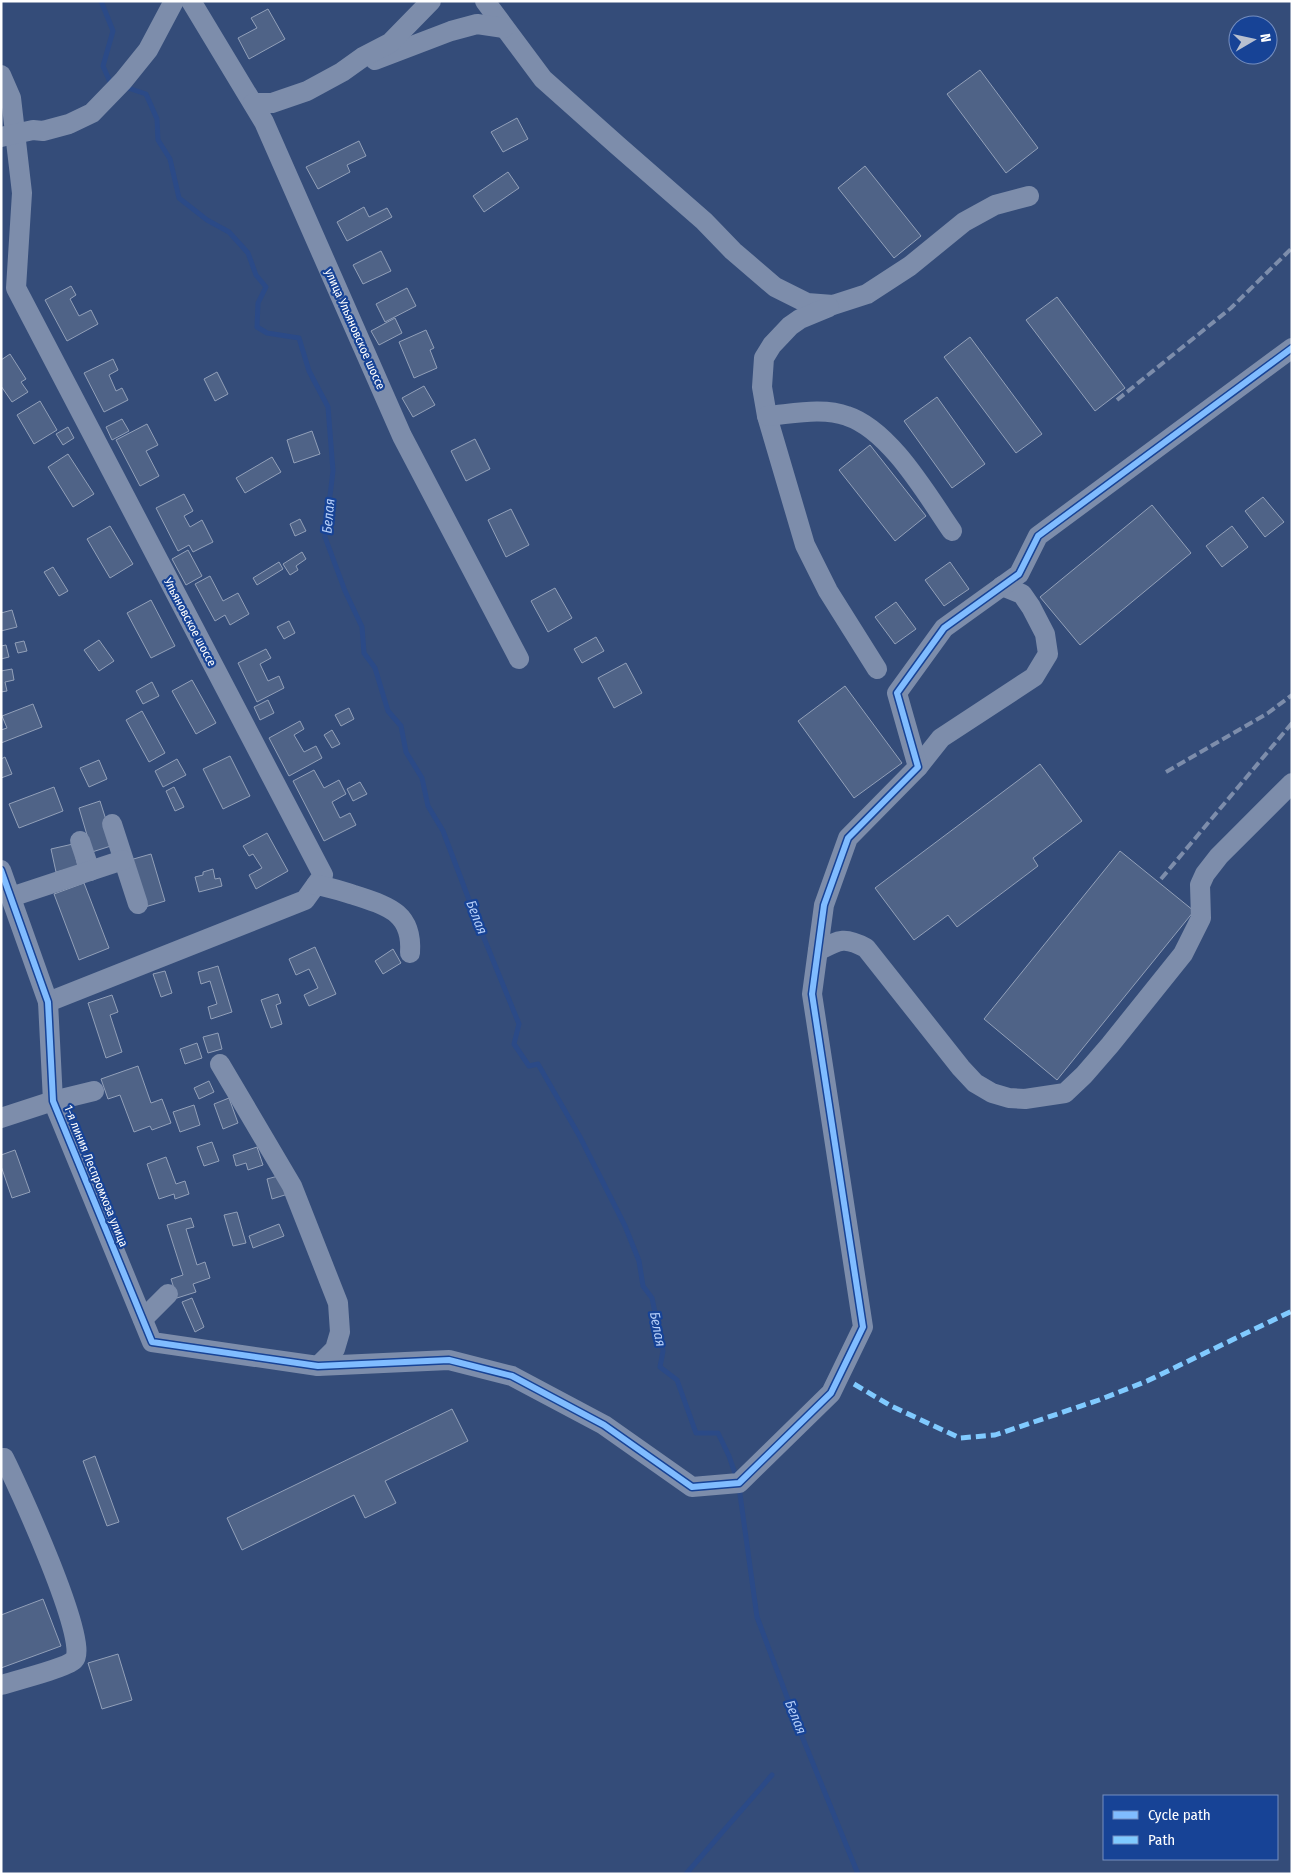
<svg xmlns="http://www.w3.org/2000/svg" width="1293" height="1875" viewBox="0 0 1293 1875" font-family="'Fira Sans Condensed',sans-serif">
<rect width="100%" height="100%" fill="#344c79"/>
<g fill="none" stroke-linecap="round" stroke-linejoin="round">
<g stroke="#2b4a87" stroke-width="5">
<polyline points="101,1 113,31 103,66 110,82 114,83"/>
<polyline points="125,87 146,94 157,119 158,140 170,159 179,198 207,220 229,232 248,253 256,275 266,287 258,303 257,327 267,333 299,338 309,371 328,407 333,471 325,537 345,591 362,627 364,653 375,668 388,711 401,726 406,752 422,778 428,806 443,831 477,921 519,1024 514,1044 529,1066 538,1064 580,1137 625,1226 639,1261 643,1286 652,1298 663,1351 660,1367 677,1380 696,1433 718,1433 729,1456 737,1479"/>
<polyline points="739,1487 757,1617 799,1729 858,1874"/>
<polyline points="686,1874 772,1775"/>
</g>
</g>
<g fill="#4f6387" stroke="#92a0b9">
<polygon points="268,9 285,39 249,59 238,38 257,28 251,18"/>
<polygon points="980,70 1038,148 1006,173 947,94"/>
<polygon points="517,118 528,139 503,152 491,132"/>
<polygon points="359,141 366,156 347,165 350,172 318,189 306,167"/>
<polygon points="865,166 921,236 894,258 838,188"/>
<polygon points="508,172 519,188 484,212 473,196"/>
<polygon points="364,207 369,217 387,208 392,217 347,241 337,222"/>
<polygon points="381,251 391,271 363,284 353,265"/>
<polygon points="71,286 76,295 70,299 79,316 91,310 98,324 67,341 45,300"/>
<polygon points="407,288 416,306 385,322 376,304"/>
<polygon points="1057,297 1125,388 1095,411 1026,320"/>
<polygon points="395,318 402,333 379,345 371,331"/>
<polygon points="426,330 434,348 430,350 437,368 414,378 399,342"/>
<polygon points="970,337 1042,434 1016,453 944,357"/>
<polygon points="10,354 26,379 21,382 28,392 12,402 1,386 1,360"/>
<polygon points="113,359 118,370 109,375 116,391 122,388 128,400 104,412 84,373"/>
<polygon points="217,372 228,394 215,401 204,379"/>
<polygon points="424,386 435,405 413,417 402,398"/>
<polygon points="937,397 985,464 952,488 904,421"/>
<polygon points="40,401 57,430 34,444 17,415"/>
<polygon points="122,419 129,431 112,440 106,427"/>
<polygon points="147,424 158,445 146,451 159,476 140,486 116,440"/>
<polygon points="68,427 74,438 63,445 56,434"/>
<polygon points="312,431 320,454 294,463 287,440"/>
<polygon points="475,439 490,469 466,481 451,451"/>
<polygon points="870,445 926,516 895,541 839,470"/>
<polygon points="68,454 94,494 73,507 48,467"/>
<polygon points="272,457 281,472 245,493 236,478"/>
<polygon points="184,494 193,511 184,516 190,527 202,520 213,542 193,552 189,545 178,551 156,508"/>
<polygon points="1263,497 1284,522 1265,537 1245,511"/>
<polygon points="1152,505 1191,553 1080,645 1040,597"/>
<polygon points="511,509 529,545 506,557 488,520"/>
<polygon points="300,519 306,531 295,536 290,524"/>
<polygon points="110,526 133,564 110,578 87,539"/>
<polygon points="1232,526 1248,547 1222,567 1206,546"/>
<polygon points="188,550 202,576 186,585 172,559"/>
<polygon points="302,552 306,559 296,566 298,570 290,575 283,564"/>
<polygon points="279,562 283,569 257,585 253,578"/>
<polygon points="950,562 969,589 944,606 925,580"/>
<polygon points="53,567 68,591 59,596 44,572"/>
<polygon points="210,576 223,601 238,593 249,614 230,625 225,615 215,621 195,584"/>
<polygon points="555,588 572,618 548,632 531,601"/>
<polygon points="151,600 175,646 151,658 127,613"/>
<polygon points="896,602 916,629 895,644 875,617"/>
<polygon points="12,610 17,627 1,631 1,613"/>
<polygon points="289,621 295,633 284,639 277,627"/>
<polygon points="596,637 604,651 582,663 574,649"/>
<polygon points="99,640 114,661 99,671 84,650"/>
<polygon points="24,641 27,651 18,653 15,643"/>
<polygon points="6,645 9,657 1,659 1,646"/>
<polygon points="266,649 271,658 260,664 268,681 279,676 284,688 257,702 238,663"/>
<polygon points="626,663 642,693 614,708 598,678"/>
<polygon points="12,669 14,680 5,682 7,691 1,692 1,671"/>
<polygon points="192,680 216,723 196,734 172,691"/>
<polygon points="152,682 159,696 143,704 136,691"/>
<polygon points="845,686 902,763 854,798 798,721"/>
<polygon points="268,700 274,713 260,720 254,707"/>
<polygon points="33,704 42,727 1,743 1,730 7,728 2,716"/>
<polygon points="349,708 354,719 341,726 335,715"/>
<polygon points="142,711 165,753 149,762 126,720"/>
<polygon points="300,721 304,729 294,735 304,752 316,746 322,758 289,776 269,738"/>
<polygon points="332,730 340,744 332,748 324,735"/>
<polygon points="230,756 250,796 223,809 203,769"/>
<polygon points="5,757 12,774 1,778 1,759"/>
<polygon points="177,759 186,775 163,787 155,771"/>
<polygon points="99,760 107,779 89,787 80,768"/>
<polygon points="1040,764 1082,821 1033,858 1038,866 957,927 948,915 914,940 875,888"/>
<polygon points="314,770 324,788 339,780 346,794 332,802 340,818 350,813 356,825 324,841 293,781"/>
<polygon points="360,782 367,794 353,801 347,789"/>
<polygon points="54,787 63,811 19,828 9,804"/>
<polygon points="174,787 184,807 175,811 166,791"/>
<polygon points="100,801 114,845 92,852 79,808"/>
<polygon points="267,833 288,871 256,889 249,875 262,868 253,854 249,856 243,846"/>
<polygon points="73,844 78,867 56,872 51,849"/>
<polygon points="1120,851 1194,911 1057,1080 984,1019"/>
<polygon points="151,854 165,901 145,907 130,860"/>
<polygon points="213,869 215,879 220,878 222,886 199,892 195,877 203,875 203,872"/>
<polygon points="84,883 109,948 79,960 54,894"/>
<polygon points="315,947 336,994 309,1006 304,995 318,988 309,969 296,975 289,959"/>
<polygon points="393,949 401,963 383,974 375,961"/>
<polygon points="218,966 232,1012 211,1019 208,1007 217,1004 210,981 201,984 198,972"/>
<polygon points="165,971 172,993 161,997 153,974"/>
<polygon points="278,994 281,1003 276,1005 282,1024 271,1028 261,1000"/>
<polygon points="112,995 118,1012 110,1015 122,1052 106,1058 88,1003"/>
<polygon points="218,1033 222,1049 208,1053 203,1037"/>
<polygon points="197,1043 202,1058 185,1064 180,1049"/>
<polygon points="138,1066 151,1103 162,1099 171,1123 152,1130 150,1126 134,1132 120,1095 108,1099 101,1079"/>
<polygon points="209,1081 214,1092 199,1099 194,1088"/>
<polygon points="229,1098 238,1123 223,1129 214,1104"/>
<polygon points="194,1105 200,1125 180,1132 173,1112"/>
<polygon points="212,1142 219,1161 204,1166 197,1147"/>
<polygon points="257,1147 263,1165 248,1170 246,1163 236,1166 233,1155"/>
<polygon points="15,1150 30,1192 12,1198 1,1166 1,1155"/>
<polygon points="166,1157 176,1184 185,1181 189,1194 175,1199 174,1194 159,1199 147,1164"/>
<polygon points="282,1175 288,1194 272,1199 267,1179"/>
<polygon points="237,1212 246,1243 233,1246 224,1215"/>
<polygon points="191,1218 194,1227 186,1229 197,1265 205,1262 210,1278 193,1284 196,1292 177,1298 171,1279 183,1275 167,1225"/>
<polygon points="279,1224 284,1236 253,1248 249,1236"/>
<polygon points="192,1298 204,1327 195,1332 182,1302"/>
<polygon points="452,1409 468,1441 385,1481 396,1503 365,1518 354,1495 242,1550 227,1518"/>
<polygon points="95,1456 119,1522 107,1526 83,1461"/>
<polygon points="43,1599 61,1646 1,1668 1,1615"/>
<polygon points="118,1654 132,1700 102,1709 88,1663"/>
</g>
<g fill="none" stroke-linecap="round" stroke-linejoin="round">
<g stroke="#7d8dab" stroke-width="20">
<polyline points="191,1 264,122 402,436 519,659"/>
<polyline points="485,1 543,79 617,145 704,221 733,251 775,287 807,303 833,305 867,294 910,266 964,222 995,205 1029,196"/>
<polyline points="375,60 451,31 477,24 504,28"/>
<polyline points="1,75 11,98 22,193 16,288 323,875 305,900 48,1002"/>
<polyline points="253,103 272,103 307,91 342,72 363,57 390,43 431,1"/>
<polyline points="1,137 33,130 43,131 69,124 92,113 123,81 148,50 174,1"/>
<polyline points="829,307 800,319 790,326 772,345 764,358 762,387 767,416 805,545 828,591 877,669"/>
<path d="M767,416C792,414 823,407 847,416C890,430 927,495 952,531"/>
<polyline points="918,767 941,738 1034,677 1048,654 1045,634 1031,607 1022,594 1002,586"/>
<polyline points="112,824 138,904"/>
<polyline points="80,841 90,871"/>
<polyline points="1,870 48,1002 53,1101 152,1342 318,1366 449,1360 512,1376 604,1425 692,1487 739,1483 831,1393 863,1327 812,994 824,905 848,838 918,767 897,693 944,628 1019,574 1038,536 1292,348"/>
<path d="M316,885C330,887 341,891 354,895C387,906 413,912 410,953"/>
<polyline points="11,897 123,860"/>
<path d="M818,951C839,940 844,936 866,948L961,1068L975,1083L992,1093L1009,1098L1025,1099L1065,1093L1084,1075L1110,1045L1183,954L1201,918L1200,885L1205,874L1219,856L1292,783"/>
<polyline points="220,1064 292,1186 338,1303 340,1332 335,1349 318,1366"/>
<polyline points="1,1118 53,1101 94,1091"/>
<polyline points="143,1319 168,1294"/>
<path d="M1,1458H4C16,1482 91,1644 74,1660C66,1668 14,1681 1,1685"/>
</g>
<g stroke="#7d8dab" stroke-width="4" stroke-dasharray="9 4" stroke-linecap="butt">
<polyline points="1117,400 1231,308 1292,248"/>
<polyline points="1166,772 1268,713 1292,695"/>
<polyline points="1161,879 1292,723"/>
</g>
<polyline stroke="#80caff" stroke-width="5" stroke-dasharray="10 5" stroke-linecap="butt" points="854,1384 891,1406 960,1438 995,1435 1099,1400 1147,1381 1292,1311"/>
<g stroke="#174396" stroke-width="9">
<polyline id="cycleway" points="1,870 48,1002 53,1101 152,1342 318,1366 449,1360 512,1376 604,1425 692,1487 739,1483 831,1393 863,1327 812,994 824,905 848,838 918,767 897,693 944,628 1019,574 1038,536 1292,348"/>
</g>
<use href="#cycleway" stroke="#80bcff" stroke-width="6"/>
</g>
<g text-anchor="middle" stroke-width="4.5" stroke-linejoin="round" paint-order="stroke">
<g font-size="12" fill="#fff" stroke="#174396">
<text transform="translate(355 329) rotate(66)" y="4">улица Ульяновское шоссе</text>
<text transform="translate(190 622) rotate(62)" y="4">Ульяновское шоссе</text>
<text transform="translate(96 1176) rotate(68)" y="4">1-я линия Леспромхоза улица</text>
</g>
<g font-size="14" font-style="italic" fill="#b5cef8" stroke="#174396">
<text transform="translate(328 516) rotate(-85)" y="5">Белая</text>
<text transform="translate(477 917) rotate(69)" y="5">Белая</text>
<text transform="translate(658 1329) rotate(79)" y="5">Белая</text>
<text transform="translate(796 1717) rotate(68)" y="5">Белая</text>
</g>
</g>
<rect width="1293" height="1875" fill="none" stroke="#ffffff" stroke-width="5"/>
<rect x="1103" y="1795" width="175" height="65" fill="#174396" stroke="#748ec0"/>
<rect x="1113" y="1811" width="25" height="8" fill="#80bcff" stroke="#748ec0"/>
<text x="1148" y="1820" font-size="15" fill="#ffffff">Cycle path</text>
<rect x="1113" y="1836" width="25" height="8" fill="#80caff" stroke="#748ec0"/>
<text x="1148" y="1845" font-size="15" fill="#ffffff">Path</text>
<g transform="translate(1253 40) rotate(81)"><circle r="24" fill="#174396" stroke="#748ec0"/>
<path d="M0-4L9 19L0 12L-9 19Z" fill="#b8c0d0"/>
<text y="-8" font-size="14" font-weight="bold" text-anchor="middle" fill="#ffffff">N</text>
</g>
</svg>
